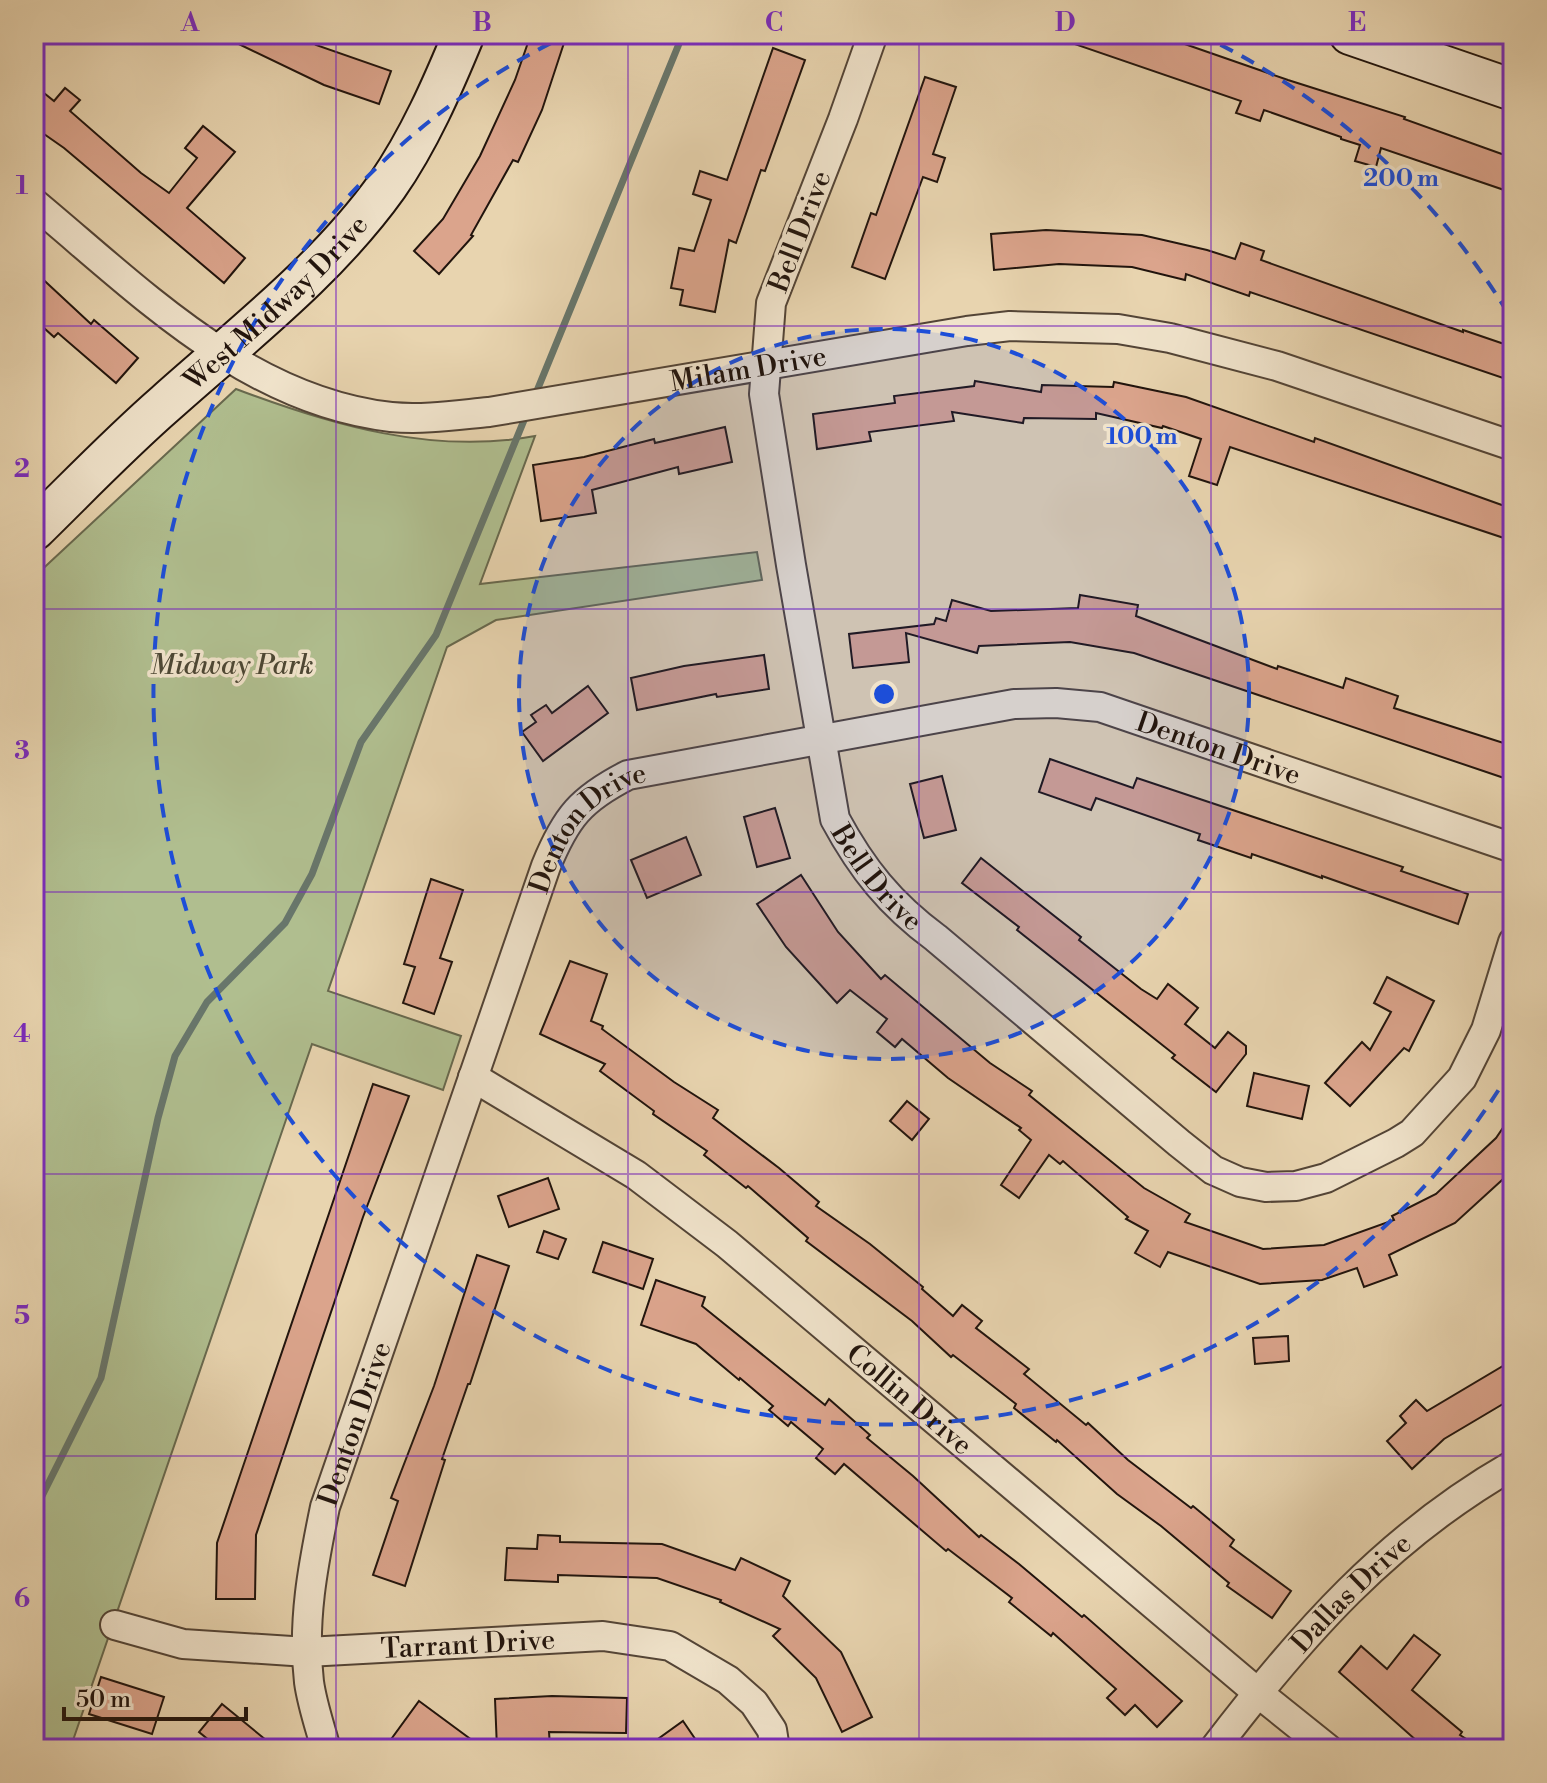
<svg xmlns="http://www.w3.org/2000/svg" width="1547" height="1783" viewBox="0 0 1547 1783" font-family="'Libre Bodoni',serif">
<rect width="100%" height="100%" fill="#e8d4af"/>
<filter id="stains"><feTurbulence type="fractalNoise" baseFrequency=".0025" numOctaves="4"/><feColorMatrix values="0 0 0 0 .2 0 0 0 0 .09 0 0 0 0 .02 0 0 0 .5 -.17"/></filter>
<radialGradient id="worn" r=".72"><stop offset=".6" stop-color="#630" stop-opacity="0"/><stop offset="1" stop-color="#630" stop-opacity=".3"/></radialGradient>
<path fill="#b0be8f" stroke="#68694e" stroke-width="2" d="M236,389C331,425 433,455 535,436L480,584L757,552L762,580L496,620L447,647L328,991L461,1036L443,1090L312,1044L70,1749H34V577Z"/>
<g fill="none" stroke-linecap="round" stroke-linejoin="round">
<g stroke="#68766b" stroke-width="7">
<polyline points="534,398 683,34"/>
<polyline points="34,1512 101,1378 158,1118 175,1056 207,1002 285,923 312,874 361,742 436,635 527,413"/>
</g>
</g>
<g fill="#dba48c" stroke="#21140d" stroke-width="2">
<polygon points="218,34 298,34 317,43 316,45 391,71 379,104 324,85"/>
<polygon points="531,34 564,43 542,110 518,162 513,160 471,235 473,236 439,274 414,251 443,219 480,156 515,80"/>
<polygon points="1055,34 1156,34 1288,80 1405,117 1404,119 1513,158 1513,193 1381,148 1376,167 1355,161 1360,145 1341,139 1341,137 1264,110 1260,121 1236,113 1241,101 1054,37"/>
<polygon points="773,48 805,60 765,171 761,170 736,243 729,240 715,312 680,305 683,290 671,288 679,248 694,251 711,200 693,194 700,171 727,180"/>
<polygon points="925,77 956,87 933,154 945,158 937,182 923,177 885,279 852,267 871,213 876,215"/>
<polygon points="34,85 54,101 65,88 80,100 70,111 141,173 169,193 197,158 185,148 203,126 235,152 187,208 245,258 224,283 64,148 34,127"/>
<polygon points="1046,230 1142,235 1207,250 1235,259 1241,243 1264,251 1261,260 1463,332 1463,330 1513,347 1513,358 1506,379 1250,292 1249,296 1186,274 1185,280 1132,267 1059,264 994,270 991,234"/>
<polygon points="34,271 91,324 94,320 138,358 116,383 58,333 54,337 34,319"/>
<polygon points="975,381 1041,392 1042,385 1113,387 1114,382 1186,397 1314,442 1315,438 1513,509 1513,541 1230,447 1217,485 1189,476 1201,439 1163,426 1162,428 1096,413 1096,419 1024,418 1023,423 952,412 954,421 869,432 871,441 817,449 813,414 895,403 894,396 974,386"/>
<polygon points="725,427 732,462 679,474 678,467 592,490 596,513 541,521 533,465 584,457 654,439 655,443"/>
<polygon points="1080,595 1138,605 1136,616 1277,669 1278,666 1343,688 1346,678 1398,696 1394,708 1513,746 1513,781 1134,653 1070,642 979,646 977,653 906,633 909,662 853,668 849,634 934,624 936,618 946,621 952,600 991,611 1078,608"/>
<polygon points="764,655 769,689 717,697 716,694 637,710 631,678 684,666"/>
<polygon points="588,686 608,713 543,761 522,732 536,722 531,715 546,705 552,713"/>
<polygon points="1050,759 1133,788 1137,778 1403,867 1401,871 1468,894 1458,924 1322,876 1322,878 1252,854 1251,858 1198,840 1200,834 1096,798 1091,810 1039,792"/>
<polygon points="942,776 956,830 924,838 910,784"/>
<polygon points="775,808 790,858 757,867 744,817"/>
<polygon points="686,837 701,875 647,898 631,860"/>
<polygon points="981,858 1081,937 1079,940 1141,989 1157,999 1168,984 1198,1008 1185,1024 1215,1048 1228,1032 1246,1046 1246,1054 1216,1092 1172,1058 1175,1055 1017,930 1019,927 962,883"/>
<polygon points="801,875 838,932 881,979 885,975 990,1063 1032,1091 1029,1095 1144,1188 1190,1214 1185,1222 1263,1249 1324,1245 1394,1220 1392,1216 1436,1194 1496,1138 1513,1113 1513,1170 1455,1223 1389,1255 1397,1275 1364,1287 1357,1268 1322,1280 1260,1284 1168,1252 1160,1267 1135,1253 1148,1231 1126,1219 1128,1217 1063,1161 1060,1164 1049,1155 1019,1198 1001,1185 1031,1140 1019,1130 1021,1128 948,1078 902,1039 895,1047 877,1032 887,1019 850,990 837,1003 786,947 757,904"/>
<polygon points="431,879 463,890 440,958 452,962 434,1014 403,1003 415,967 404,964"/>
<polygon points="570,961 607,974 591,1021 603,1026 602,1029 674,1082 718,1110 713,1118 779,1168 819,1202 816,1206 870,1244 923,1287 922,1289 953,1316 962,1305 982,1321 976,1328 1029,1369 1024,1374 1086,1425 1088,1423 1128,1460 1191,1508 1193,1506 1234,1540 1230,1546 1291,1591 1272,1618 1227,1586 1229,1583 1161,1526 1117,1494 1057,1440 1056,1442 1014,1408 1016,1404 953,1355 951,1357 912,1321 806,1241 808,1238 748,1186 746,1188 704,1155 707,1151 653,1114 654,1111 600,1071 605,1064 540,1034"/>
<polygon points="1387,977 1434,1001 1409,1051 1404,1048 1350,1106 1325,1083 1362,1042 1370,1050 1391,1012 1374,1003"/>
<polygon points="1254,1073 1309,1086 1302,1119 1247,1106"/>
<polygon points="373,1084 409,1096 363,1217 256,1535 255,1599 216,1599 217,1543"/>
<polygon points="907,1101 929,1119 912,1140 890,1121"/>
<polygon points="548,1178 559,1209 509,1227 498,1196"/>
<polygon points="544,1231 566,1239 558,1259 537,1252"/>
<polygon points="603,1242 653,1259 643,1289 593,1272"/>
<polygon points="477,1255 509,1266 470,1384 468,1384 442,1459 445,1460 405,1586 373,1575 398,1501 391,1498 434,1386"/>
<polygon points="656,1280 705,1297 702,1306 825,1405 829,1399 870,1435 867,1438 913,1476 979,1537 981,1535 1019,1564 1082,1617 1084,1615 1182,1701 1157,1727 1135,1705 1125,1715 1107,1698 1116,1689 1053,1633 1051,1636 1009,1602 1012,1598 948,1549 946,1551 844,1464 835,1474 816,1458 823,1449 791,1422 788,1426 769,1410 773,1406 740,1378 739,1380 696,1344 641,1325"/>
<polygon points="1288,1336 1289,1361 1255,1364 1253,1338"/>
<polygon points="1513,1360 1513,1398 1444,1439 1412,1469 1387,1441 1406,1423 1400,1416 1416,1400 1427,1411"/>
<polygon points="538,1535 560,1536 560,1542 662,1544 735,1570 741,1558 790,1581 783,1596 841,1652 872,1717 842,1732 816,1678 773,1636 780,1629 720,1602 721,1600 657,1578 558,1575 558,1582 505,1580 507,1548 537,1549"/>
<polygon points="1414,1635 1440,1655 1412,1690 1462,1732 1460,1735 1482,1749 1426,1749 1339,1672 1361,1646 1387,1669"/>
<polygon points="101,1677 164,1697 152,1734 89,1714"/>
<polygon points="552,1696 627,1698 626,1733 549,1732 550,1746 497,1749 495,1699"/>
<polygon points="419,1701 484,1749 384,1749"/>
<polygon points="222,1704 277,1749 220,1749 199,1732"/>
<polygon points="683,1721 702,1749 644,1749"/>
</g>
<g fill="none" stroke-linecap="round" stroke-linejoin="round">
<g stroke="#534436" stroke-width="32">
<g id="street">
<path id="s1" d="M873,34L843,119L771,303L764,394L791,565L835,819C862,869 890,904 936,938L1179,1143L1213,1170L1240,1182L1266,1187L1296,1186L1326,1178L1396,1143L1412,1133L1462,1078L1486,1030L1513,942"/>
<path id="s2" d="M34,203C140,291 247,401 391,417C424,420 457,415 489,412L967,331L1010,326L1118,329L1170,338L1277,366L1513,446"/>
<path id="s3" d="M473,1077L636,1175L727,1244L1257,1692L1328,1749"/>
<path id="s4" d="M115,1625L183,1644L307,1652L603,1636L670,1646L728,1680L754,1703L772,1730L775,1749"/>
<path id="s5" d="M326,1749C320,1727 312,1704 309,1682C302,1622 313,1565 325,1507L546,866C566,817 581,799 628,775L1014,704L1056,703L1100,707L1513,848"/>
<path id="s6" d="M1214,1749C1301,1635 1387,1537 1513,1465"/>
</g>
</g>
<g stroke="#21140d" stroke-width="44">
<g id="secondary">
<polyline points="1350,34 1513,90"/>
<path id="s7" d="M34,530C78,487 120,443 166,403C242,335 327,270 387,186C419,140 443,85 464,34"/>
</g>
</g>
<use href="#street" stroke="#f0e3cb" stroke-width="28"/>
<use href="#secondary" stroke="#f0e3cb" stroke-width="40"/>
</g>
<path fill="none" stroke="#7b2cbf" stroke-width="2" stroke-opacity="0.55" d="M336,34V1749M628,34V1749M919,34V1749M1211,34V1749M34,326H1513M34,609H1513M34,892H1513M34,1174H1513M34,1456H1513"/>
<circle cx="884" cy="694" r="365" fill="#1d4ed8" fill-opacity=".12"/>
<g fill="none" stroke="#1d4ed8" stroke-width="4" stroke-dasharray="14 10">
<circle cx="884" cy="694" r="365"/>
<path d="M1511 1070A731 731 0 1 1 569 34M1199 34A731 731 0 0 1 1511 318"/>
</g>
<g text-anchor="middle" stroke-width="7" stroke-linejoin="round" paint-order="stroke">
<g font-size="28" fill="#21140d" stroke="#f0e3cb">
<text transform="translate(799 231) rotate(-69)" y="10">Bell Drive</text>
<text dy="10" stroke="none"><textPath href="#s7" startOffset="332">West Midway Drive</textPath></text>
<text dy="10" stroke="none"><textPath href="#s2" startOffset="784">Milam Drive</textPath></text>
<text dy="10" stroke="none"><textPath href="#s5" startOffset="1654">Denton Drive</textPath></text>
<text dy="10" stroke="none"><textPath href="#s5" startOffset="982">Denton Drive</textPath></text>
<text dy="10" stroke="none"><textPath href="#s1" startOffset="882">Bell Drive</textPath></text>
<text dy="10" stroke="none"><textPath href="#s3" startOffset="544">Collin Drive</textPath></text>
<text dy="10" stroke="none"><textPath href="#s5" startOffset="334">Denton Drive</textPath></text>
<text dy="10" stroke="none"><textPath href="#s6" startOffset="208">Dallas Drive</textPath></text>
<text dy="10" stroke="none"><textPath href="#s4" startOffset="356">Tarrant Drive</textPath></text>
</g>
<g font-size="28" font-style="italic" fill="#4c4734" stroke="#f0e3cb">
<text x="232" y="674">Midway Park</text>
</g>
</g>
<circle cx="884" cy="694" r="12" fill="#1d4ed8" stroke="#f0e3cb" stroke-width="4"/>
<g font-size="24" text-anchor="middle" font-weight="bold" fill="#1d4ed8" stroke="#f0e3cb" stroke-width="7" stroke-linejoin="round" paint-order="stroke">
<text x="1401" y="186">200 m</text>
<text x="1142" y="444">100 m</text>
</g>
<rect width="1547" height="1783" fill="none" stroke="#e8d4af" stroke-width="88"/>
<path d="M64 1707v12h182v-12" fill="none" stroke="#21140d" stroke-width="4"/>
<text x="76" y="1707" font-size="24" fill="#21140d" stroke="#f0e3cb" stroke-width="6" paint-order="stroke">50 m</text>
<rect x="44" y="44" width="1459" height="1695" fill="none" stroke="#7b2cbf" stroke-width="3"/>
<g font-size="26" text-anchor="middle" font-weight="bold" fill="#7b2cbf">
<text x="190" y="31">A</text>
<text x="482" y="31">B</text>
<text x="774" y="31">C</text>
<text x="1065" y="31">D</text>
<text x="1357" y="31">E</text>
<text x="22" y="194">1</text>
<text x="22" y="477">2</text>
<text x="22" y="759">3</text>
<text x="22" y="1042">4</text>
<text x="22" y="1324">5</text>
<text x="22" y="1607">6</text>
</g>
<rect width="100%" height="100%" filter="url(#stains)"/>
<rect width="100%" height="100%" fill="url(#worn)"/>
</svg>
